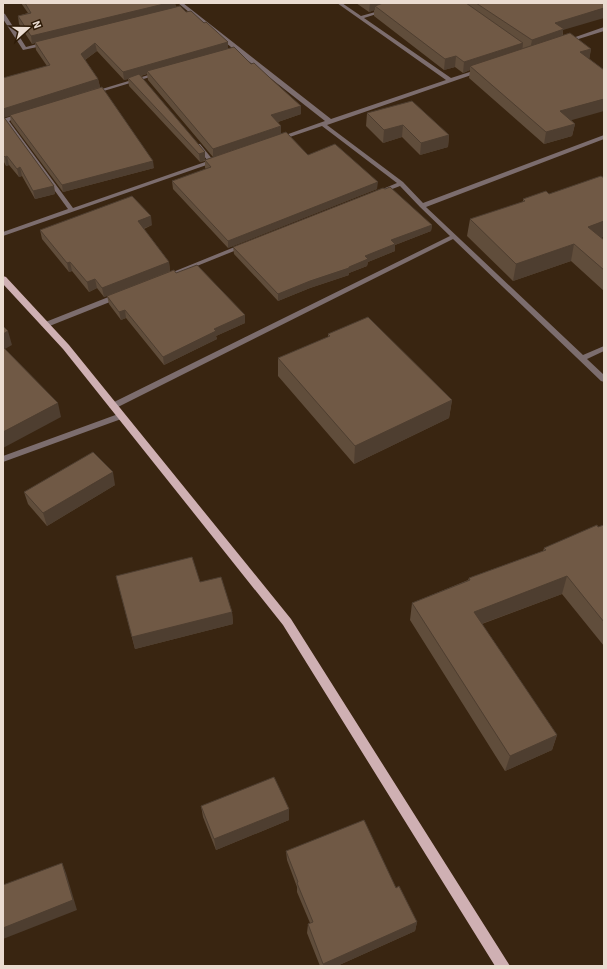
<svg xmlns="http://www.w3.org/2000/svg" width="607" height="969" viewBox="0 0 607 969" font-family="'Source Sans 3',sans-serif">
<rect width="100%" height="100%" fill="#392511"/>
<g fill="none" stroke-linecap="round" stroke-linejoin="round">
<g fill="#7c6d6e" fill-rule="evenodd">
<polygon points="178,3 183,3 331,119 446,80 337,3 342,3 361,16 386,9 386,11 364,18 451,78 476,70 480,70 480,72 327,125 403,182 423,203 604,135 604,139 426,207 583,355 604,346 604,351 587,359 604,375 604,382 601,381 453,239 116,408 110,408 109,406 110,404 450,236 420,207 400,186 382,193 378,193 378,191 397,183 322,126 281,140 277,140 277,138 325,121 237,52"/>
<polygon points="3,13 5,14 26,47 45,42 48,44 47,45 23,50 3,19"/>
<polygon points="604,27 604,31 569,42 564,41"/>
<polygon points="155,73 160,74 97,93 92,92"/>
<polygon points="21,113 23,114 23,116 9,121 73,208 208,161 196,146 196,144 200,144 213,160 218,161 3,236 3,232 68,209 5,122 3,123 3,119"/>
<polygon points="242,244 244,245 244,247 177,274 175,275 172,273 173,272"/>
<polygon points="116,294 118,294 121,296 120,298 47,327 45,327 41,325 43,323"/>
<polygon points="121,413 125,416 124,418 3,462 3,456"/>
</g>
<polygon fill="#cfb0b3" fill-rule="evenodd" points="3,276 6,277 69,345 291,619 510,966 495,966 283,625 63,349 3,284"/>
</g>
<g fill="#604d3b" fill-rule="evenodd">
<path d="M21,3H175L176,7L186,12L228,49L301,114L278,122L281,126V134L308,155L377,189L228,248L173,189L172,181L206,169L205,168V161L200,162L129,86L128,79L124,80L97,51L85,60L98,79L100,87L154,168L63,192L11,122L10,116L4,117L54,186L55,194L35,199L22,176L19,177L9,165L6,166L3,160V78L47,66L36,50L35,43L32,44L19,24L18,16L28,13ZM147,74L148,80L213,157L205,160L141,76Z"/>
<polygon points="356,3 604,3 563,30 563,35 591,49 589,59 571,120 575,124 572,136 544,144 469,78 470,70 463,73 455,67 444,70 374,16 374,10 369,12"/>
<polygon points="367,113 449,135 448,147 420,155 402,137 383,143 366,126"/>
<polygon points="523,199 601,238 604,240 604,291 571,261 513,281 467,236 470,219 523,202"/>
<polygon points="152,225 144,229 169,262 170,271 176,273 245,323 216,336 217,339 164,365 126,318 121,320 109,304 107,296 104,297 97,288 89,292 72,271 69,272 42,239 40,230"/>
<polygon points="432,225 431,231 395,245 395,251 368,262 367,266 349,273 349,275 310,288 278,301 234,254 233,247"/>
<polygon points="328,334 452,400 449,418 354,464 278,376 278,358 328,337"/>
<polygon points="115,485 47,526 28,504 24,492"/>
<polygon points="604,525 604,646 562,594 482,624 557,735 552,750 505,771 410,620 412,603 468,580 469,578 543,551 544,548"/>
<polygon points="116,576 200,582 232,612 233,624 135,649"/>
<polygon points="201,806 289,809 289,820 216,850 203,817"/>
<polygon points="286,851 396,888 417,922 415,931 337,966 320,966 307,933 308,924 310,923 297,892 297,887 287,860"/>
</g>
<g fill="#4e3e30">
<polygon points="168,3 175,3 176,9 35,42 35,43 32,44 31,36"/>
<polygon points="370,3 398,3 375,6 375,10 369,12"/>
<polygon points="604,8 604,18 563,30 562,40 530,50 532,40 555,23"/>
<polygon points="228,42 228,50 147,71 147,74 129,79 128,78 128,79 124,80 123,72"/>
<polygon points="95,43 97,51 82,62 81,54"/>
<polygon points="523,43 522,54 470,66 470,70 463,73 464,62"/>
<polygon points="591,49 589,61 580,52"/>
<polygon points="456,56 455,67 444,70 445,59"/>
<polygon points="98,79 100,87 3,118 3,109"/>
<polygon points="604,99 604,111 558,124 560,111"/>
<polygon points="301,106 301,114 272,124 271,115"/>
<polygon points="575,124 572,136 544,144 546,132"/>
<polygon points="403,125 402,137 383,143 384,130"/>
<polygon points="281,126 281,134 213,157 213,149"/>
<polygon points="449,135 448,147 420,155 421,143"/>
<polygon points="205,152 205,160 200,162 199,154"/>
<polygon points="7,156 9,165 6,166 5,157"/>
<polygon points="153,161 154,168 63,192 62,185"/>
<polygon points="20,167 22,176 19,177 17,169"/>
<polygon points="378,182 377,189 228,248 228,241"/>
<polygon points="54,186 55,194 35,199 33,191"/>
<polygon points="151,216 152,225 139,230 138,221"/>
<polygon points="604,221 604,237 584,244 588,227"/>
<polygon points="432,225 431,231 395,245 395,251 368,262 367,266 349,273 349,275 310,288 278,301 278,294 310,281 349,267 391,240"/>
<polygon points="574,244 571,261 513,281 516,264"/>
<polygon points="70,262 72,271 69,272 67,263"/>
<polygon points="169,262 170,271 104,297 102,288"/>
<polygon points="95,279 97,288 89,292 87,282"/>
<polygon points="125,310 126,318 121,320 119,312"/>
<polygon points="245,315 245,323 216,336 217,339 164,365 163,357 214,329"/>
<polygon points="8,331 12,345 3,350 3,334"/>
<polygon points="452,400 449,418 354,464 355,446"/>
<polygon points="58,403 61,417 3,448 3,432"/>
<polygon points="113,472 115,485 47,526 43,513"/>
<polygon points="567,576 562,594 470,628 474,612"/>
<polygon points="232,612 233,624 135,649 132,637"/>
<polygon points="557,735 552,750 505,771 510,756"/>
<polygon points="289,809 289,820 216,850 214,839"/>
<polygon points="62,863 66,873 77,910 3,939 3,928"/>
<polygon points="417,922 415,931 337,966 323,966 323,964"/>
</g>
<g fill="#705945" stroke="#4e3e30">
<polygon points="25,3 168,3 31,36 18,16 31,13"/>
<polygon points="383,3 466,3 523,43 464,62 456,56 445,59 375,6"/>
<polygon points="476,3 604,3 604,8 555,23 564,29 532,40"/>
<polygon points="180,6 186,12 191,11 204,23 206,22 228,42 123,72 95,43 81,54 98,79 3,109 3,78 50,65 35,42"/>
<polygon points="570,33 591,49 580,52 604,70 604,99 560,111 575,124 546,132 470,66"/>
<polygon points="234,47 251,64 254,63 269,77 301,106 271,115 281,126 213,149 147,71"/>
<polygon points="139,74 205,152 199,154 128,78"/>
<polygon points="102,87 153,161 62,185 10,115"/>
<polygon points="412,101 449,135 421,143 403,125 384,130 367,113"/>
<polygon points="3,116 54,186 33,191 20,167 17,169 7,156 5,157 3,155"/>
<polygon points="286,132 308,155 335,144 378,182 228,241 172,181 211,167 205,160"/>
<polygon points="601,176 604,178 604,221 588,227 604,240 604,270 574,244 516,264 470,219 525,201 523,199 546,191 549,194"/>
<polygon points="390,187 432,225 391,240 395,244 365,256 368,259 349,267 349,268 310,281 278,294 233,247 383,188 385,189"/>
<polygon points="132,196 151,216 138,221 169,262 102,288 95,279 87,282 70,262 67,263 40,230"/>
<polygon points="197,265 245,315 214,329 216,331 163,357 125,310 119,312 107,296 174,270 176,273"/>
<polygon points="368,317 452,400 355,446 278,358 330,336 328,334"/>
<polygon points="3,326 8,331 3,334"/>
<polygon points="3,347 58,403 3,432"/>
<polygon points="93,452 113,472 43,513 24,492"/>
<polygon points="597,525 598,527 604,525 604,622 567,576 474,612 557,735 510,756 412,603 470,580 469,578 546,550 544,548"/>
<polygon points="192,557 200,582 221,577 232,612 132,637 116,576"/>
<polygon points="274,777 289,809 214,839 201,806"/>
<polygon points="364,820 396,888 399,886 417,922 323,964 308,924 313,922 297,883 298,882 286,851"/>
<polygon points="62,863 73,900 3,928 3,885"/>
</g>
<rect width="607" height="969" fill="none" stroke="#eadcd1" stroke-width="8"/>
<g transform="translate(28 28) rotate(69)" stroke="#2e1b07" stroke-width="3" paint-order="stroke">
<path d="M0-3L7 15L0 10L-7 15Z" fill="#eadcd1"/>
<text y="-6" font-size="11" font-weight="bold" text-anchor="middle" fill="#eadcd1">N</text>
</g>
</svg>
